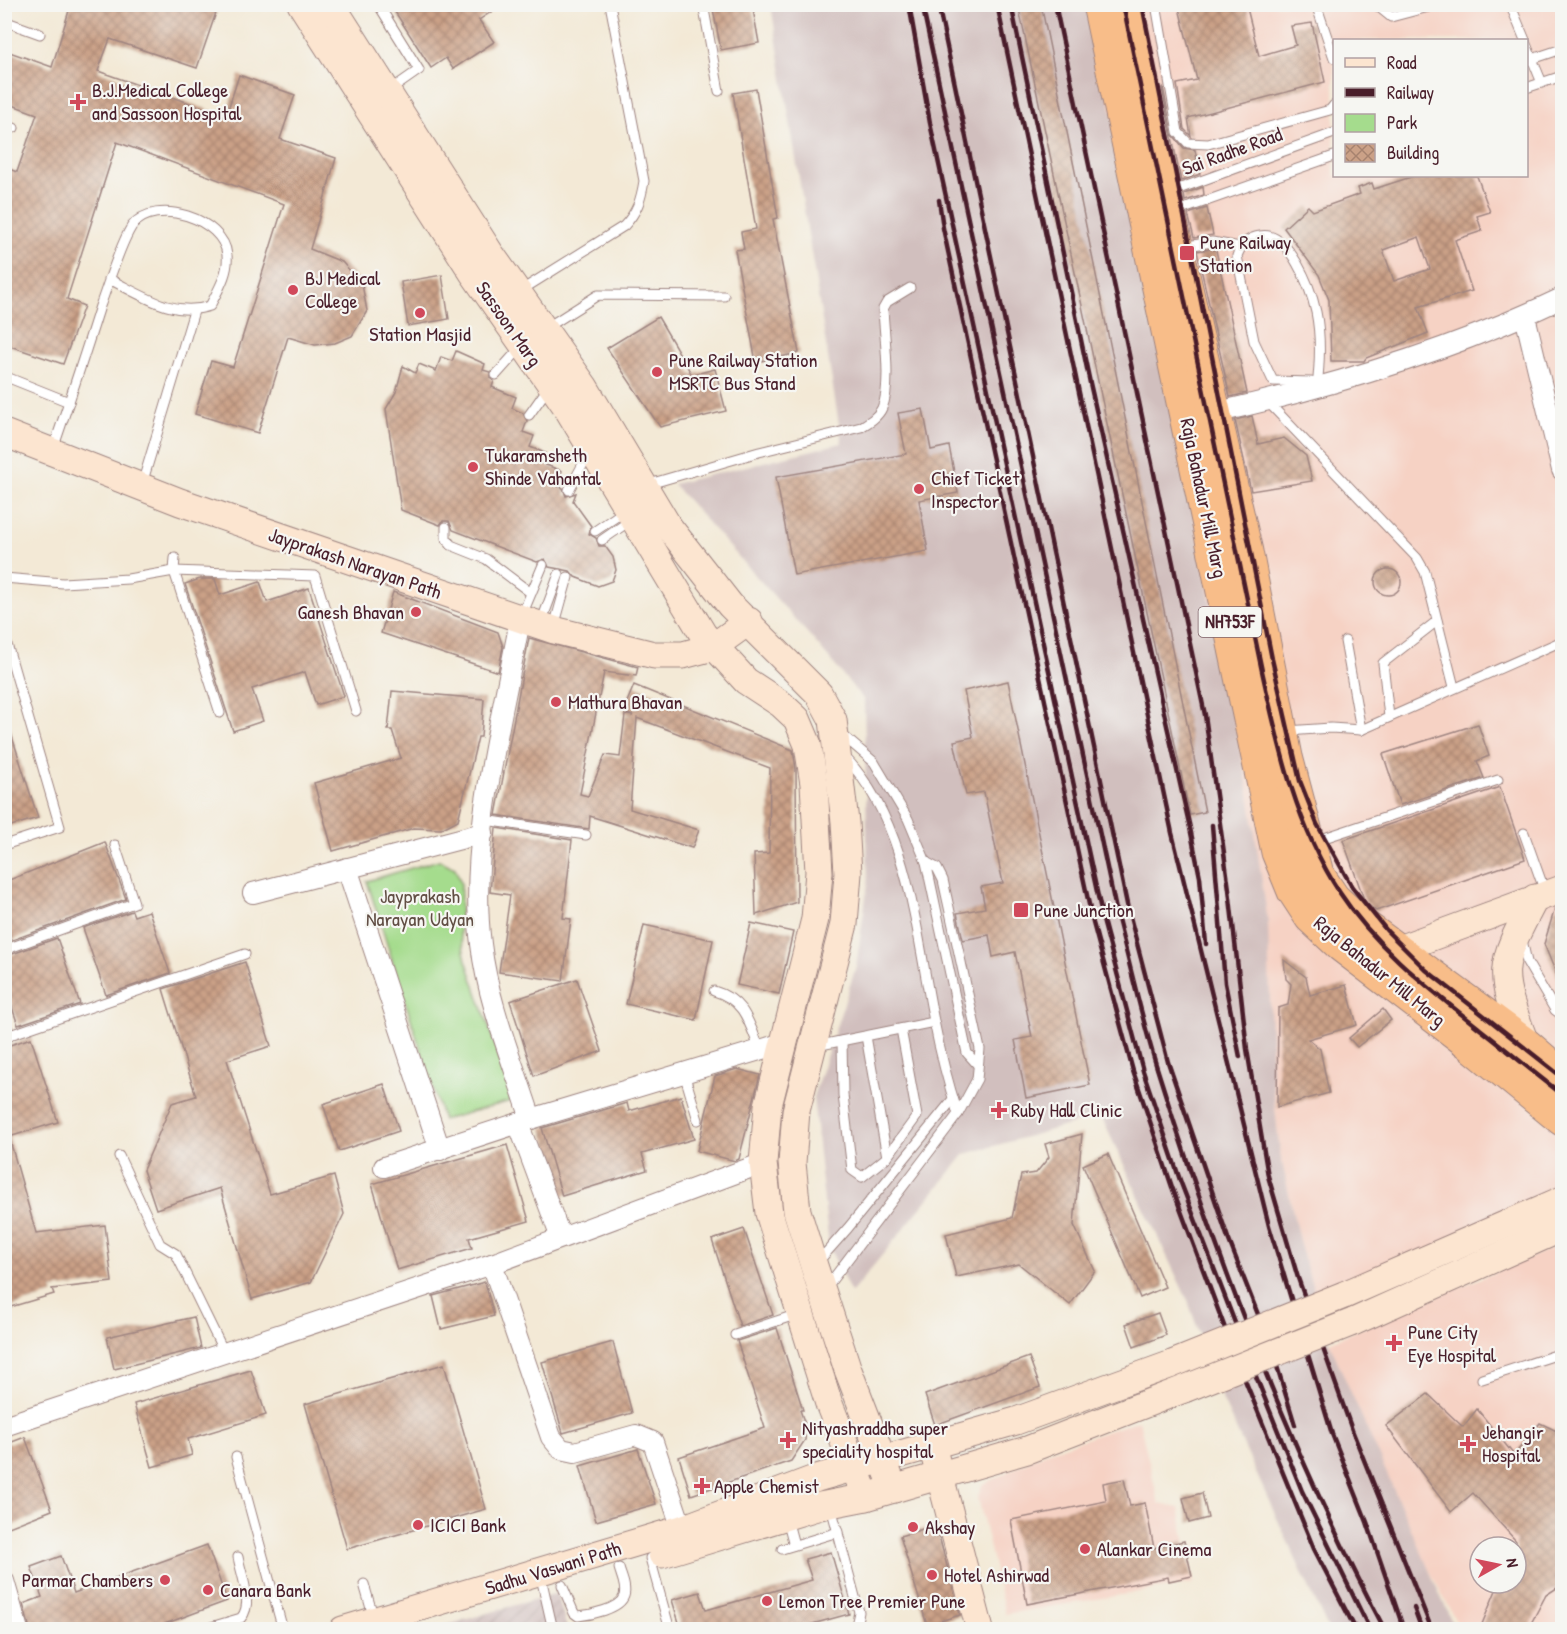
<svg xmlns="http://www.w3.org/2000/svg" width="1567" height="1634" viewBox="0 0 1567 1634" font-family="'Patrick Hand',sans-serif">
<defs>
<pattern id="industrial-furrows" width="10" height="10" patternUnits="userSpaceOnUse" patternTransform="scale(1.5)"><rect width="10" height="10" fill="#d1bfbe"/><path d="M-1 1l2-2M0 10L10 0M9 11l2-2" fill="none" stroke="#b5a4a3"/></pattern>
<pattern id="building-cross-hatch" width="8" height="8" patternUnits="userSpaceOnUse" patternTransform="scale(1.5)"><rect width="8" height="8" fill="#cba187"/><path d="M0 0l8 8M0 8l8-8" fill="none" stroke="#a7836f"/></pattern>
</defs>
<rect width="100%" height="100%" fill="#f6f6f2"/>
<filter id="ink" filterUnits="userSpaceOnUse"><feTurbulence type="fractalNoise" baseFrequency=".0167" numOctaves="2"/><feDisplacementMap in="SourceGraphic" scale="12" xChannelSelector="R" yChannelSelector="G"/><feConvolveMatrix kernelMatrix="1 2 1 2 8 2 1 2 1" color-interpolation-filters="sRGB"/></filter>
<filter id="wash" filterUnits="userSpaceOnUse"><feTurbulence type="fractalNoise" baseFrequency=".008" numOctaves="4" result="noise"/><feDisplacementMap in="SourceGraphic" scale="24" xChannelSelector="R" yChannelSelector="G"/><feGaussianBlur stdDeviation="1.35" result="paint"/><feColorMatrix in="noise" values="0 0 0 0 0 0 0 0 0 0 0 0 0 0 0 0 0 1.4 0 .05"/><feComposite in="paint" operator="in"/></filter>
<g filter="url(#wash)">
<rect width="100%" height="100%" fill="#f3e9d6"/>
<g fill="#f6d2c4" fill-rule="evenodd">
<path d="M1090,5H1562V1206L1321,1317L1300,1245L1280,1153L1272,1082L1267,919L1252,814ZM1334,40H1526V176H1334Z"/>
<path d="M1562,1244V1629H1460L1419,1550L1329,1342ZM1480,1547H1516V1583H1480Z"/>
<polygon points="1139,1420 1159,1504 1179,1508 1194,1583 1005,1614 978,1497 982,1485 1045,1453"/>
</g>
<polygon fill="url(#industrial-furrows)" points="557,1593 567,1629 430,1630"/>
<polygon fill="#d1bfbe" points="771,5 1090,5 1248,788 1268,922 1272,1082 1280,1153 1300,1245 1329,1342 1455,1629 1328,1629 1223,1401 1188,1301 1101,1116 965,1154 851,1293 829,1247 813,1097 856,967 868,883 864,700 811,637 673,484 842,443"/>
<polygon fill="#a5dc8d" stroke="#787e5c" stroke-width="1.5" points="439,860 455,868 461,883 460,934 466,960 514,1100 443,1120 367,881"/>
<g id="blocks">
<g fill="url(#building-cross-hatch)" fill-rule="evenodd">
<polygon points="71,4 219,4 197,68 110,39 98,71 226,116 239,75 295,95 280,139 336,158 310,249 342,262 362,284 367,311 352,336 335,343 315,345 288,337 258,433 195,414 211,361 233,367 284,204 117,142 67,299 84,306 63,364 4,344 4,167 17,172 37,114 4,102 4,50 52,67"/>
<polygon points="390,4 503,4 479,20 494,42 453,69 446,58 431,68"/>
<polygon points="712,4 752,4 759,43 721,50"/>
<polygon points="1018,4 1041,4 1205,812 1190,815"/>
<polygon points="1178,4 1246,4 1259,56 1296,45 1291,26 1312,23 1325,82 1188,118 1191,136 1184,129 1177,84 1197,80"/>
<polygon points="1163,87 1172,134 1184,148 1195,150 1200,174 1181,181 1162,88"/>
<polygon points="756,89 778,218 773,219 799,353 756,362 735,250 744,249 741,232 756,229 733,93"/>
<path d="M1414,176H1477L1490,212L1477,216L1482,231L1455,240L1472,291L1418,307L1428,333L1366,358L1364,361H1331L1329,300L1319,275L1284,228L1308,206L1313,211L1360,194L1358,188L1372,183L1374,189ZM1419,237L1430,269L1394,281L1383,250Z"/>
<polygon points="1203,187 1204,195 1185,201 1184,194"/>
<polygon points="1207,208 1213,235 1194,238 1188,214"/>
<polygon points="1212,249 1216,250 1247,393 1230,397 1197,251"/>
<polygon points="442,275 449,319 408,326 401,282"/>
<polygon points="658,317 692,375 715,369 726,411 660,427 607,348"/>
<polygon points="456,351 485,364 483,370 490,372 490,378 494,381 492,387 516,397 512,408 523,413 527,421 523,432 534,436 530,447 545,453 541,463 562,471 556,485 563,488 566,496 576,493 573,501 591,526 589,534 596,538 599,546 605,546 613,557 616,570 612,581 598,586 575,577 570,571 549,567 545,559 537,562 453,530 449,521 443,521 440,525 401,510 386,409 396,392 403,366 415,373 419,364 436,371 441,357 452,361"/>
<polygon points="923,409 931,450 949,446 958,493 919,500 928,551 794,575 776,477 906,454 898,413"/>
<polygon points="1252,416 1258,444 1284,438 1306,456 1312,481 1251,491 1235,420"/>
<circle cx="1388" cy="582" r="13"/>
<polygon points="200,579 215,579 220,595 260,582 267,602 309,588 344,696 316,705 305,672 252,689 263,721 233,731 185,584"/>
<polygon points="393,592 498,632 503,647 498,672 381,633"/>
<polygon points="529,638 638,667 636,676 604,672 580,794 588,796 605,755 620,757 625,715 633,716 623,712 634,685 793,750 796,769 797,902 756,915 754,854 769,853 770,768 637,718 630,809 699,830 692,848 590,816 589,829 496,815"/>
<polygon points="1008,681 1090,1085 1026,1098 1015,1040 1032,1037 1015,952 993,957 989,935 963,940 957,913 985,908 981,887 1003,883 984,792 966,795 954,741 973,737 964,691"/>
<polygon points="392,691 484,699 481,737 478,737 458,820 441,829 414,828 333,851 314,783 401,758 392,730 388,730"/>
<polygon points="8,724 38,818 4,828 4,725"/>
<polygon points="1478,724 1489,756 1477,761 1484,778 1400,805 1383,754"/>
<polygon points="1500,787 1525,859 1376,911 1365,902 1343,840"/>
<polygon points="496,828 572,840 563,918 571,919 563,981 499,972 510,895 490,892"/>
<polygon points="105,842 126,899 4,943 4,882"/>
<polygon points="1563,906 1563,988 1562,988 1544,944 1555,908"/>
<polygon points="132,911 134,916 149,911 170,973 106,995 83,928"/>
<polygon points="751,923 793,932 779,994 737,985"/>
<polygon points="644,925 713,940 696,1020 626,1004"/>
<polygon points="57,938 80,1004 18,1025 4,984 4,957"/>
<polygon points="1284,960 1306,977 1310,995 1346,985 1357,1025 1308,1039 1320,1049 1329,1093 1277,1107 1278,1008 1288,1005 1291,984 1286,979"/>
<polygon points="245,962 271,1046 227,1060 270,1194 334,1176 344,1214 311,1282 252,1299 220,1188 156,1209 143,1170 172,1103 196,1096 163,989"/>
<polygon points="577,979 602,1051 534,1076 510,1001"/>
<polygon points="1383,1009 1391,1020 1357,1047 1349,1038"/>
<polygon points="31,1038 58,1122 9,1137 36,1233 105,1225 112,1282 52,1289 54,1294 4,1309 4,1047"/>
<polygon points="737,1069 760,1075 739,1159 735,1161 697,1151 715,1076"/>
<polygon points="384,1084 399,1131 339,1151 323,1104"/>
<polygon points="681,1096 694,1139 642,1154 647,1170 562,1196 542,1128 627,1103 629,1111"/>
<polygon points="1082,1134 1074,1225 1095,1271 1070,1305 1019,1264 956,1277 946,1234 1012,1218 1021,1175 1036,1173 1049,1157 1045,1144"/>
<polygon points="507,1145 529,1221 469,1238 472,1248 397,1270 372,1184"/>
<polygon points="1108,1154 1165,1287 1140,1298 1083,1165"/>
<polygon points="744,1229 773,1315 740,1326 712,1240"/>
<polygon points="485,1282 494,1316 441,1329 433,1296"/>
<polygon points="1158,1313 1166,1335 1134,1347 1126,1324"/>
<polygon points="194,1317 201,1348 114,1369 107,1337"/>
<polygon points="777,1328 803,1410 800,1410 806,1427 805,1440 791,1461 691,1495 679,1457 765,1428 737,1341"/>
<polygon points="613,1342 632,1413 563,1433 542,1362"/>
<polygon points="1029,1357 1040,1387 935,1425 925,1395"/>
<polygon points="444,1364 486,1509 347,1549 305,1404"/>
<polygon points="251,1370 266,1415 188,1439 192,1455 152,1467 134,1404"/>
<polygon points="1428,1394 1463,1427 1477,1409 1514,1455 1540,1423 1563,1434 1563,1584 1546,1595 1528,1629 1480,1629 1499,1583 1516,1583 1516,1541 1473,1493 1451,1512 1386,1426"/>
<polygon points="25,1437 52,1510 4,1529 4,1445"/>
<polygon points="638,1449 656,1504 596,1521 580,1466"/>
<polygon points="1124,1479 1130,1506 1145,1503 1154,1548 1184,1541 1192,1576 1169,1581 1168,1577 1027,1604 1011,1520 1106,1501 1103,1483"/>
<polygon points="1202,1493 1208,1518 1189,1523 1183,1498"/>
<polygon points="936,1525 960,1615 927,1625 900,1536"/>
<polygon points="207,1545 227,1601 151,1629 30,1629 23,1604 42,1597 31,1567 61,1556 74,1593"/>
<polygon points="831,1552 849,1614 794,1629 681,1629 672,1600 700,1592 706,1610 812,1580 805,1559"/>
</g>
</g>
</g>
<g filter="url(#ink)">
<use href="#blocks" fill-opacity="0" stroke="#9e8480" stroke-width="1.5"/>
<g fill="none" stroke-linecap="round" stroke-linejoin="round">
<g stroke="#9e8480" stroke-width="11">
<g id="lane">
<polyline points="378,4 419,70 389,91"/>
<polyline points="703,4 719,91"/>
<polyline points="1156,4 1178,132 1188,143 1208,144 1330,110 1334,105"/>
<polyline points="1316,4 1334,58"/>
<polyline points="1375,4 1391,17 1440,4"/>
<polyline points="1510,4 1525,40"/>
<polyline points="4,21 40,34"/>
<polyline points="1526,44 1542,83"/>
<polyline points="1526,61 1562,49"/>
<polyline points="1526,88 1562,76"/>
<polyline points="4,125 14,128"/>
<polyline points="1170,192 1334,133"/>
<polyline points="1175,212 1334,156"/>
<polyline points="1181,247 1212,242 1240,247"/>
<path d="M520,291L624,226C637,212 641,200 644,181L610,4"/>
<polyline points="546,328 598,295 724,296"/>
<polyline points="496,375 521,347"/>
<polyline points="4,376 69,402"/>
<path d="M1311,382L1273,381L1254,341L1237,256C1241,245 1247,238 1260,236C1289,230 1311,289 1316,312C1321,336 1320,362 1317,387"/>
<polyline points="1267,401 1417,558 1425,572 1454,687"/>
<polyline points="529,415 548,388"/>
<path d="M53,449C69,402 85,354 100,306C108,285 120,244 132,226C155,196 224,219 227,255C229,273 218,290 210,306C173,318 142,295 109,279"/>
<polyline points="142,484 194,311"/>
<path d="M646,485L759,452L861,427C869,422 878,417 882,408C892,386 884,334 883,309L887,302L910,288"/>
<polyline points="569,490 589,453"/>
<polyline points="446,527 446,538 451,545 486,559 531,593"/>
<polyline points="595,531 626,510"/>
<polyline points="602,540 631,520"/>
<polyline points="175,558 174,571 220,713"/>
<polyline points="4,578 63,583 128,579 174,571 315,576 356,711"/>
<polyline points="522,615 543,565"/>
<polyline points="541,623 559,574"/>
<polyline points="554,627 568,577"/>
<polyline points="4,634 60,827 4,845"/>
<polyline points="1345,641 1361,730"/>
<polyline points="1389,717 1383,663 1437,621"/>
<polyline points="1287,731 1331,728 1361,730 1562,641"/>
<polyline points="840,733 874,762 908,819 926,862 967,1053 977,1064"/>
<path d="M844,756C909,823 916,933 934,1021C940,1052 948,1083 958,1114"/>
<polyline points="485,820 586,835"/>
<polyline points="1524,833 1545,892"/>
<polyline points="1315,841 1498,780"/>
<polyline points="1522,940 1527,962 1555,1010 1562,1015"/>
<polyline points="4,950 134,903 115,845"/>
<path d="M714,991C745,1000 749,1023 760,1050"/>
<polyline points="4,1019 10,1036"/>
<polyline points="866,1036 887,1157"/>
<polyline points="4,1037 245,954"/>
<polyline points="842,1041 843,1095 852,1170 862,1177 887,1157 917,1116 901,1029"/>
<polyline points="816,1046 934,1022"/>
<polyline points="684,1073 698,1120"/>
<polyline points="119,1156 160,1244 176,1254 225,1354"/>
<polyline points="817,1263 848,1228 953,1099"/>
<polyline points="826,1288 958,1114 977,1079 980,1049 943,880 937,868 926,862"/>
<polyline points="735,1335 798,1314"/>
<polyline points="1482,1379 1562,1353"/>
<polyline points="236,1457 283,1630"/>
<polyline points="831,1507 859,1612 855,1630"/>
<polyline points="787,1519 794,1545"/>
<polyline points="782,1549 838,1532"/>
<polyline points="650,1558 670,1630"/>
<polyline points="540,1573 553,1630"/>
<polyline points="364,1584 374,1619"/>
<path d="M562,1585L574,1613L578,1616C590,1615 620,1609 624,1596C627,1587 621,1576 619,1568"/>
<path d="M201,1630L241,1618C254,1604 241,1574 238,1557"/>
</g>
</g>
<g stroke="#9e8480" stroke-width="22">
<g id="street">
<polyline points="1525,316 1562,470"/>
<path d="M1214,413C1334,386 1451,351 1562,298"/>
<path d="M520,620C502,720 468,843 481,944C488,1004 513,1062 531,1119"/>
<polyline points="347,868 440,1150"/>
<polyline points="253,893 483,833"/>
<polyline points="518,1123 561,1238"/>
<polyline points="384,1167 531,1119 783,1043"/>
<polyline points="492,1264 551,1437 561,1449 575,1452 636,1435 653,1442 682,1529"/>
<polyline points="4,1426 492,1264 763,1163"/>
<polyline points="4,1581 18,1630"/>
</g>
</g>
<g stroke="#9e8480" stroke-width="29">
<g id="secondary">
<polyline points="301,4 473,273 566,406 703,634 746,681 781,704 797,719 808,745 814,784 819,872 815,919 768,1106 763,1163 769,1213 829,1404 866,1497"/>
<polyline points="331,4 490,253 584,386 668,526 730,605 819,694 833,720 845,822 848,873 844,924 796,1111 792,1163 797,1211 814,1266 848,1370 894,1489"/>
<polyline points="4,433 180,502 554,630 654,655 683,655 713,647 749,621"/>
<polyline points="1396,950 1562,889"/>
<path d="M1526,1045C1497,969 1498,969 1535,898"/>
<polyline points="1344,1295 1562,1200"/>
<polyline points="1353,1322 1562,1228"/>
<polyline points="935,1457 980,1630"/>
<polyline points="662,1554 820,1506 866,1497 1027,1450 1184,1389"/>
<polyline points="343,1630 682,1529 817,1478 1016,1421 1172,1364"/>
</g>
</g>
<g stroke="#9e8480" stroke-width="35">
<g id="highway">
<polyline points="1099,4 1278,852 1294,891 1311,917 1341,945 1468,1042 1562,1119"/>
<polyline points="1125,4 1169,214 1246,552 1286,757 1317,874 1333,898 1360,923 1526,1045 1562,1076"/>
</g>
</g>
<use href="#lane" stroke="#fff" stroke-width="9"/>
<use href="#street" stroke="#fff" stroke-width="20"/>
<use href="#secondary" stroke="#fce5d0" stroke-width="27"/>
<use href="#highway" stroke="#f8bd89" stroke-width="33"/>
<g stroke="#4a1f2b" stroke-width="4.5">
<polyline points="909,4 930,123 1104,924 1143,1071 1181,1183 1249,1359 1302,1491 1370,1630"/>
<path d="M922,4L1118,919C1131,969 1142,1019 1157,1068C1217,1261 1290,1451 1385,1630"/>
<polyline points="938,4 1128,909 1168,1062 1228,1238 1272,1350 1295,1425"/>
<polyline points="997,4 1172,833 1269,1226 1332,1434 1367,1522 1404,1630"/>
<polyline points="1011,4 1090,383 1190,828 1200,877 1206,944"/>
<polyline points="1055,4 1205,715 1229,889 1247,1049 1268,1176 1298,1278 1352,1430 1432,1630"/>
<path d="M1123,4L1262,671C1279,748 1296,826 1340,893C1376,948 1430,989 1480,1029C1507,1050 1534,1073 1562,1094"/>
<polyline points="1142,4 1272,659 1300,781 1317,824 1352,887 1387,931 1426,970 1562,1077"/>
<polyline points="939,200 943,228 1093,923 1133,1071 1172,1187 1238,1363 1314,1549 1356,1630"/>
<polyline points="1212,825 1225,983 1240,1057"/>
<polyline points="1414,1608 1422,1630"/>
</g>
<g stroke="#9e8480" stroke-width="29" stroke-linecap="butt">
<g id="secondary-bridge">
<polyline points="1172,1364 1344,1295"/>
<polyline points="1184,1389 1353,1322"/>
</g>
</g>
<use href="#secondary-bridge" stroke="#fce5d0" stroke-width="27"/>
</g>
</g>
<g fill="#d1495b" stroke="#f6f6f2" stroke-width="2">
<path d="M75 93h6v6h6v6h-6v6h-6v-6h-6v-6h6z"/>
<rect x="1179" y="245" width="16" height="16" rx="3"/>
<circle cx="293" cy="290" r="6"/>
<circle cx="420" cy="313" r="6"/>
<circle cx="657" cy="372" r="6"/>
<circle cx="473" cy="467" r="6"/>
<circle cx="919" cy="489" r="6"/>
<circle cx="416" cy="612" r="6"/>
<circle cx="556" cy="702" r="6"/>
<rect x="1013" y="902" width="16" height="16" rx="3"/>
<path d="M996 1101h6v6h6v6h-6v6h-6v-6h-6v-6h6z"/>
<path d="M1391 1334h6v6h6v6h-6v6h-6v-6h-6v-6h6z"/>
<path d="M785 1431h6v6h6v6h-6v6h-6v-6h-6v-6h6z"/>
<path d="M1465 1435h6v6h6v6h-6v6h-6v-6h-6v-6h6z"/>
<path d="M699 1477h6v6h6v6h-6v6h-6v-6h-6v-6h6z"/>
<circle cx="418" cy="1525" r="6"/>
<circle cx="913" cy="1527" r="6"/>
<circle cx="1085" cy="1549" r="6"/>
<circle cx="932" cy="1575" r="6"/>
<circle cx="165" cy="1580" r="6"/>
<circle cx="208" cy="1590" r="6"/>
<circle cx="767" cy="1601" r="6"/>
</g>
<g text-anchor="middle" stroke-width="4.5" stroke-linejoin="round" paint-order="stroke">
<rect fill="#f6f6f2" stroke="#7e6067" stroke-width="1.5" x="1198.5" y="607" width="63" height="30" rx="4.5"/>
<g font-size="18" font-weight="bold" fill="#4a1f2b">
<text x="1230" y="628">NH753F</text>
</g>
<g font-size="20" fill="#4a1f2b" stroke="#f6f6f2" text-anchor="start">
<text x="92" y="97">B.J.Medical College<tspan x="92" dy="23">and Sassoon Hospital</tspan></text>
<text x="1200" y="249">Pune Railway<tspan x="1200" dy="23">Station</tspan></text>
<text x="305" y="285">BJ Medical<tspan x="305" dy="23">College</tspan></text>
<text x="420" y="341" text-anchor="middle">Station Masjid</text>
<text x="669" y="367">Pune Railway Station<tspan x="669" dy="23">MSRTC Bus Stand</tspan></text>
<text x="485" y="462">Tukaramsheth<tspan x="485" dy="23">Shinde Vahantal</tspan></text>
<text x="931" y="485">Chief Ticket<tspan x="931" dy="23">Inspector</tspan></text>
<text x="404" y="619" text-anchor="end">Ganesh Bhavan</text>
<text x="568" y="709">Mathura Bhavan</text>
<text x="1034" y="917">Pune Junction</text>
<text x="1011" y="1117">Ruby Hall Clinic</text>
<text x="1408" y="1339">Pune City<tspan x="1408" dy="23">Eye Hospital</tspan></text>
<text x="802" y="1435">Nityashraddha super<tspan x="802" dy="23">speciality hospital</tspan></text>
<text x="1482" y="1439">Jehangir<tspan x="1482" dy="23">Hospital</tspan></text>
<text x="714" y="1493">Apple Chemist</text>
<text x="430" y="1532">ICICI Bank</text>
<text x="925" y="1534">Akshay</text>
<text x="1097" y="1556">Alankar Cinema</text>
<text x="944" y="1582">Hotel Ashirwad</text>
<text x="153" y="1587" text-anchor="end">Parmar Chambers</text>
<text x="220" y="1597">Canara Bank</text>
<text x="779" y="1608">Lemon Tree Premier Pune</text>
</g>
<g font-size="20" fill="#4a1f2b" stroke="#f6f6f2">
<text transform="translate(1232 151) rotate(-20)" y="7">Sai Radhe Road</text>
<text transform="translate(509 324) rotate(55)" y="7">Sassoon Marg</text>
<text transform="translate(1204 498) rotate(78)" y="7">Raja Bahadur Mill Marg</text>
<text transform="translate(355 563) rotate(19)" y="7">Jayprakash Narayan Path</text>
<text transform="translate(1380 971) rotate(39)" y="7">Raja Bahadur Mill Marg</text>
<text transform="translate(553 1568) rotate(-17)" y="7">Sadhu Vaswani Path</text>
</g>
<g font-size="20" fill="#614e44" stroke="#f6f6f2">
<text x="420" y="903">Jayprakash<tspan x="420" dy="23">Narayan Udyan</tspan></text>
</g>
</g>
<rect width="1567" height="1634" fill="none" stroke="#f6f6f2" stroke-width="24"/>
<rect x="1333" y="39" width="195" height="138" fill="#f6f6f2" stroke="#b1a0a2" stroke-width="1.5"/>
<rect x="1345" y="58" width="30" height="9" fill="#fce5d0" stroke="#b1a0a2" stroke-width="1.5"/>
<text x="1387" y="69" font-size="18" fill="#4a1f2b">Road</text>
<rect x="1345" y="88" width="30" height="9" fill="#4a1f2b" stroke="#b1a0a2" stroke-width="1.5"/>
<text x="1387" y="99" font-size="18" fill="#4a1f2b">Railway</text>
<rect x="1345" y="114" width="30" height="18" fill="#a5dc8d" stroke="#b1a0a2" stroke-width="1.5"/>
<text x="1387" y="129" font-size="18" fill="#4a1f2b">Park</text>
<rect x="1345" y="144" width="30" height="18" fill="url(#building-cross-hatch)" stroke="#b1a0a2" stroke-width="1.5"/>
<text x="1387" y="159" font-size="18" fill="#4a1f2b">Building</text>
<g transform="translate(1498 1565) rotate(81)"><circle r="28" fill="#f6f6f2" stroke="#b1a0a2" stroke-width="1.5"/>
<path d="M0-4.5L10 22L0 15L-10 22Z" fill="#d1495b"/>
<text y="-9" font-size="16" font-weight="bold" text-anchor="middle" fill="#4a1f2b">N</text>
</g>
</svg>
